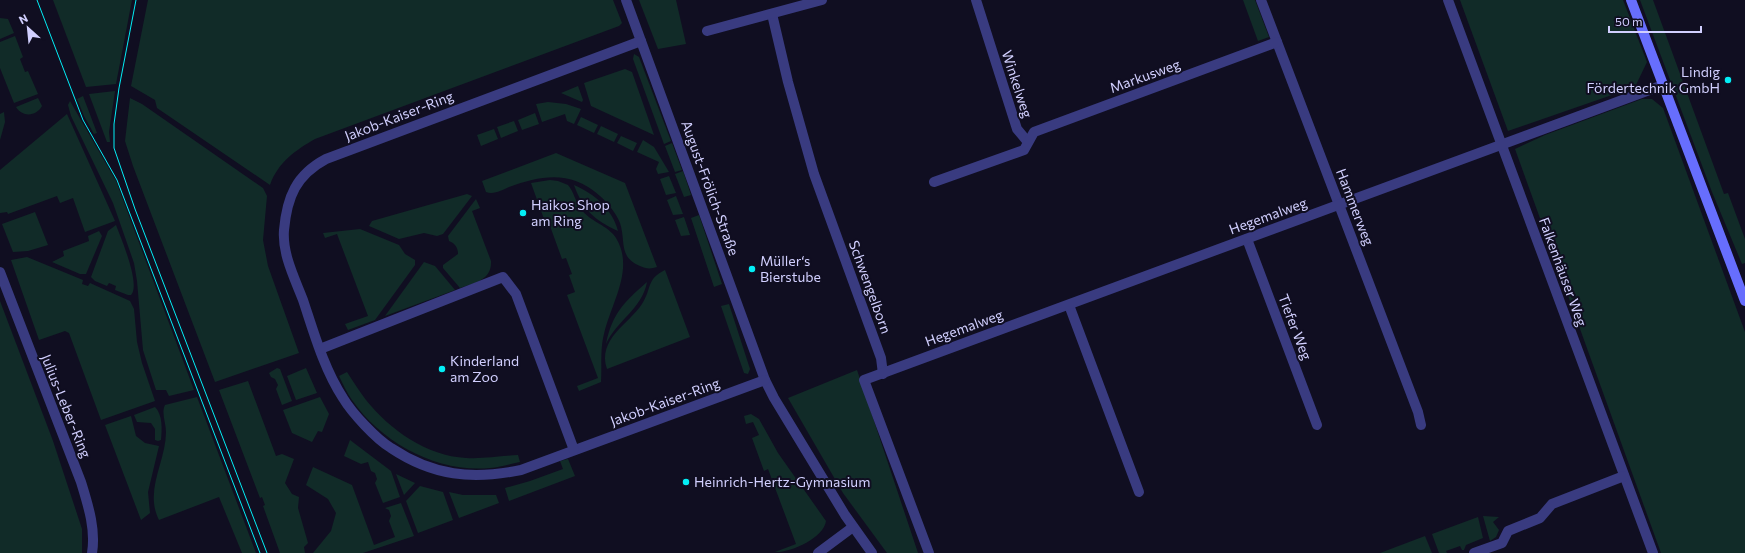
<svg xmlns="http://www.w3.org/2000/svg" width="1745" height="553" viewBox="0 0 1745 553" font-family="Commissioner,sans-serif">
<rect width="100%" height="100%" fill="#100e21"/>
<g fill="#112b28">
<polygon points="53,0 132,0 116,84 86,87"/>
<path d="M148,0H613L622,23L619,26L315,139C296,150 278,162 270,185L157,108L155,100L131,86Z"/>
<polygon points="639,0 676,0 686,44 658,49"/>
<polygon points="1243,0 1255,0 1269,37 1258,41"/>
<polygon points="1460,0 1623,0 1647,62 1635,87 1508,131"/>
<polygon points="1640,0 1653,0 1724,194 1728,193 1745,239 1745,263 1742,264 1712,192"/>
<polygon points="0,18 8,19 14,33 0,39"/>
<polygon points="15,36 23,57 20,59 25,72 28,71 38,94 14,103 0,68 0,42"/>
<polygon points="634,54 639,57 671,141 664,144 633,59"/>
<polygon points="625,69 632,72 654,135 591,106 584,83"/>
<polygon points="578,86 583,100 582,102 561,93"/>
<polygon points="115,91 109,132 110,142 107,142 89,94"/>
<polygon points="83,96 97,133 94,134 84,116 77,99"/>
<path d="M38,98L42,106C36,117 22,117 16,107Z"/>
<polygon points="130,98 142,104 263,188 267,196 263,240 268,266 299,353 215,382 133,166 125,141"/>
<polygon points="1642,99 1652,99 1663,108 1745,332 1745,553 1661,553 1515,149 1545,135"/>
<polygon points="70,101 116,181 194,390 169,396 166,390 156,390 143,350 137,281 134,263 113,203 71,116 68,105"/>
<polygon points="548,102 566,104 581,109 574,124 567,121 565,114 542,122 536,104"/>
<polygon points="4,112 5,122 0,140 0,114"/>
<polygon points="535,113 539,124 522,130 518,120"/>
<polygon points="67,114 115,221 85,232 73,198 60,203 57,196 8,214 7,212 0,213 0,170"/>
<polygon points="581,117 598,125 594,133 577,125"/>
<polygon points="514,121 518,131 501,138 497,127"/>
<polygon points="601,126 618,134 614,142 597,134"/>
<polygon points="494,129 498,139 481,146 477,135"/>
<polygon points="621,136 637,143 633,151 617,143"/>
<polygon points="643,140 654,147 669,172 658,174 656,169 659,162 637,152"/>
<polygon points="672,143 682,170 675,172 665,146"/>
<path d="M556,153L625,183L657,267C651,269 646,269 640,266C618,257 626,241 620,223C616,213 608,203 600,196C571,170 542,175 509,187C502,190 494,195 486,192L482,181Z"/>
<polygon points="683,171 691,195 684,197 675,174"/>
<polygon points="669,176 676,193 666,195 660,179"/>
<path d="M550,180L558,181L568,185C574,192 575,201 581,209C589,221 609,226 616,238C635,269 611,303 604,334C600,349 602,367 601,382L579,391L577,386L598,378L567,295L575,292L569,275L572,274L566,258L562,259L550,226L544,228L541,220L544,219L531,183Z"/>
<path d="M574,185C595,194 612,209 618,231C594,220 583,210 574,185Z"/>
<polygon points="467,194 472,196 443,234 437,236 424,233 399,239 369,226 372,221"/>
<polygon points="676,196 683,214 673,215 667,200"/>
<path d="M476,199L480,208L472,211L491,261C492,280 475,283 460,288L443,268V265L458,254C458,248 455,243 449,241L448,236Z"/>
<polygon points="35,212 48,245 28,251 13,252 2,224"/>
<polygon points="699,215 722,284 714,287 691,218"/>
<polygon points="684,217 690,235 681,236 675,220"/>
<path d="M116,225C121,238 141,285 131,295H128L115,290L116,286L109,283L107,286L95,281L91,277L108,231Z"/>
<polygon points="360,229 399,245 405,254 415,260 415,265 375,320 348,330 345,324 368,316 337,234 325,238 323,233"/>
<polygon points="99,231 102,236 86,274 80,274 52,262 64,256 63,251 89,241 88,236"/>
<polygon points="27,257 83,280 82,284 88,286 90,283 130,301 134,309 137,342 142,363 155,401 101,420 69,333 65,331 39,340 11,260"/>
<polygon points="424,262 435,266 455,290 385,316"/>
<path d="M665,270L690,337L607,369C597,339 629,324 642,304C652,289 646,279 665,270Z"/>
<path d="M647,282C642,309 617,320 606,344C612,314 624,302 647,282Z"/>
<polygon points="0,301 53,441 82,529 82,553 0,553"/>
<polygon points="729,304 750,369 748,374 744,373 721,306"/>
<polygon points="277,368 280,369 292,401 282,405 276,389 278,385 275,379 271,377 269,373"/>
<polygon points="306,368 317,393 296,400 287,376"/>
<polygon points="857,370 918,553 887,553 843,493 788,398"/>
<path d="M347,372C353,381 359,391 366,400C390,430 427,456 466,458C483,459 501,456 518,455L520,462C510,464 500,467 490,468C437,473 382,443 352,400C347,393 343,384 339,376Z"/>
<polygon points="248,381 276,456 282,454 294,459 285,483 292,494 299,497 298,508 308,543 304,547 305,553 280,553 263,506 265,505 262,497 260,498 219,390"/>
<path d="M197,397L256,553H242L219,497L159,520C144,490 166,462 166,432C166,423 161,413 165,405Z"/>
<polygon points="320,397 329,414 322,432 318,431 312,442 292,433 283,410"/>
<path d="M155,407C163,415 162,430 161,440L158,441L155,440V429L151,423L137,422L134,415Z"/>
<path d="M751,414L759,419L778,453L826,521C824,538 790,553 775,552L796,544L768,469L764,471L752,438L759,435L753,422L746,424L744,416Z"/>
<polygon points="131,416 136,436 145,443 159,446 148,492 150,513 141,520 105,425"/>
<polygon points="350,440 391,471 400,497 383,503 375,483 377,479 375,473 371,471 368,462 361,464 344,456"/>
<polygon points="568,459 575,476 509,501 505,488 530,481 563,469 560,461"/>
<polygon points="313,467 352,485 374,545 395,537 389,521 391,516 389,510 385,508 401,503 414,536 363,553 313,553 331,531 336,513 328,499 306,485"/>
<polygon points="396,474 415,483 404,495"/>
<polygon points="420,486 443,492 453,520 418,533 406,501"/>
<polygon points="449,492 463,495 496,495 499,503 459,518"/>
<polygon points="1483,516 1499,517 1493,522 1499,530 1496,537 1490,541"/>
<polygon points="1478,517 1483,538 1466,545 1464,550 1462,550 1460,546 1446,551 1447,553 1439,553 1432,534"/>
<polygon points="1425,536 1432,553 1380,553"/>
</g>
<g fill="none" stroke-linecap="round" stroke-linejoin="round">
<g stroke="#393b80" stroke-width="10">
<polyline points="626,0 765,380 774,398 845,515 872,553"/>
<polyline points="976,0 1017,129 1027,141"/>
<polyline points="1261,0 1418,412 1421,425"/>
<polyline points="1448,0 1653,553"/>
<polyline points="772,14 788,82 814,174 881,358 883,374"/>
<polyline points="707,31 822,0"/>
<path d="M641,41L326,159C296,175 287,197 284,230C282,254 295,279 303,300C314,333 324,369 343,398C352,413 376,439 391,448C433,476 472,480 521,470L765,380"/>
<polyline points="934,182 1024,150 1034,132 1277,42"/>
<polyline points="1247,239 1317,425"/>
<path d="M0,272L81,482C88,505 96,529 92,553"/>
<polyline points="1069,305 1139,492"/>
<polyline points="320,349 503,277 516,294 574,450"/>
<polyline points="818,553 853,527"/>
<polyline points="929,553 864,380 1663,85"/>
<polyline points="1474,553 1502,543 1508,531 1540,518 1552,504 1624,476"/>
</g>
<polyline stroke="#676efd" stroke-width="10" points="1631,0 1745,301"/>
<g stroke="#03eef6" stroke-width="1">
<polyline points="37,0 83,120 117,180 260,553"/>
<polyline points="136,0 119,88 114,124 114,148 135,209 267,553"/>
</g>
</g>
<g fill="#03eef6" stroke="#100e21" stroke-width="1.5">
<circle cx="1728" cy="80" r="4"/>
<circle cx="523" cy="213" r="4"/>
<circle cx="752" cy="269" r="4"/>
<circle cx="442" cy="369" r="4"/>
<circle cx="686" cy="482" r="4"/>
</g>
<g text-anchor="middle" stroke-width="4" stroke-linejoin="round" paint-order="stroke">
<g font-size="14" fill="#d1cffe" stroke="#100e21" text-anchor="start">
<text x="1720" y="77" text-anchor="end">Lindig<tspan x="1720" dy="16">Fördertechnik GmbH</tspan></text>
<text x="531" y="210">Haikos Shop<tspan x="531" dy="16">am Ring</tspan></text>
<text x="760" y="266">Müller‘s<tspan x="760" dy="16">Bierstube</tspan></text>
<text x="450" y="366">Kinderland<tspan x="450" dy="16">am Zoo</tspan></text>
<text x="694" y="487">Heinrich-Hertz-Gymnasium</text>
</g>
<g font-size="14" fill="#d1cffe" stroke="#100e21">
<text transform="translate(1145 76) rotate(-20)" y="5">Markusweg</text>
<text transform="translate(1017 84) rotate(72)" y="5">Winkelweg</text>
<text transform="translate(399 116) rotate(-21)" y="5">Jakob-Kaiser-Ring</text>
<text transform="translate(710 188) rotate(70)" y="5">August-Frölich-Straße</text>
<text transform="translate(1355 207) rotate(69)" y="5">Hammerweg</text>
<text transform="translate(1268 216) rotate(-20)" y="5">Hegemalweg</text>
<text transform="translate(1563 272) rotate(70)" y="5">Falkenhäuser Weg</text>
<text transform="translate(870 287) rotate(70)" y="5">Schwengelborn</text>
<text transform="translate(1295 327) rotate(69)" y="5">Tiefer Weg</text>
<text transform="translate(964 328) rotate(-20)" y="5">Hegemalweg</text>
<text transform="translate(665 402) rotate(-20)" y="5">Jakob-Kaiser-Ring</text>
<text transform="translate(66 406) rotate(68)" y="5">Julius-Leber-Ring</text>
</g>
</g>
<g transform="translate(28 28) rotate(333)" stroke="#100e21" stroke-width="3" paint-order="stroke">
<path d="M0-3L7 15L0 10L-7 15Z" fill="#d1cffe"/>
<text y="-6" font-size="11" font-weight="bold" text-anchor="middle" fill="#d1cffe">N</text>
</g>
<path d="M1609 26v6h92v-6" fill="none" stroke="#d1cffe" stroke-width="2"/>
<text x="1615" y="26" font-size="12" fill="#d1cffe" stroke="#100e21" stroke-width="3" paint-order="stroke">50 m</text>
</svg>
